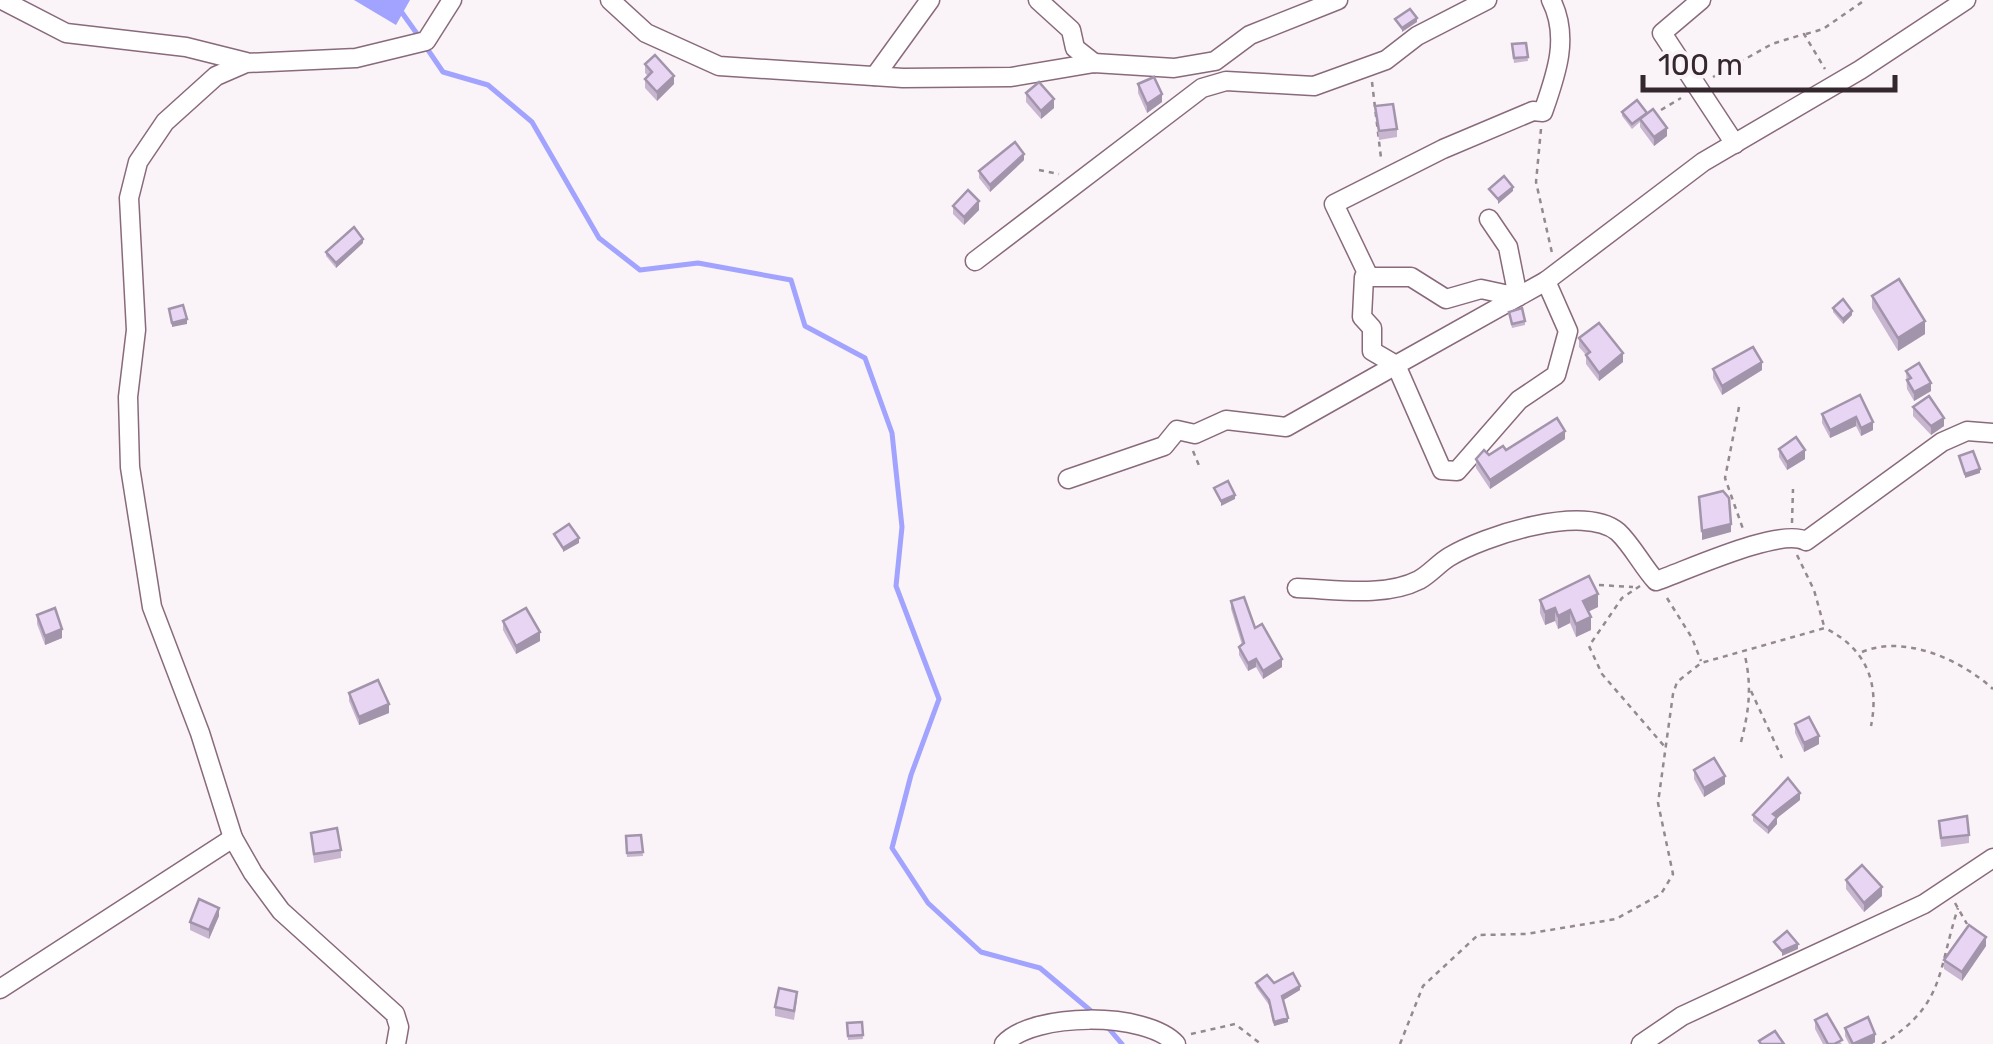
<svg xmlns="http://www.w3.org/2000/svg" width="1993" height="1044" viewBox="0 0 1993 1044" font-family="Rubik,sans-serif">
<rect width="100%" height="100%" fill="#faf3f7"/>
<polygon fill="#a1a3fe" points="354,0 410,0 396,25"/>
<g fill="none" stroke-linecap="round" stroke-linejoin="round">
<g stroke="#a1a3fe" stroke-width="5">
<polyline points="393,0 420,38"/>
<polyline points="426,47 443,72 488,85 532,122 599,238 640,270 698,263 791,280 805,326 865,358 892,433 902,527 896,586 939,699 911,775 892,848 928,903 981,952 1040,968 1097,1016"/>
<polyline points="1105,1024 1122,1044"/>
</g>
<g stroke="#896a7b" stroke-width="21">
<g id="minor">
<polyline points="2,0 66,33 186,47 246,62"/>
<polyline points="610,0 646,33 719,66 903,78 1011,77 1094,63 1174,68 1215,61 1250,35 1338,0"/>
<polyline points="1038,0 1071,30 1075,48 1094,63"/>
<polyline points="1701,0 1662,33 1735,144"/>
<polyline points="875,76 930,0"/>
<polyline points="975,261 1202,88 1226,81 1314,86 1386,60 1417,36 1487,0"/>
<path d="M1369,277L1334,204L1443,149L1533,111L1543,112C1556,75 1570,37 1551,0"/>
<polyline points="1546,281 1703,162 1860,70 1966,0"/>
<polyline points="1068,479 1164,446 1177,430 1195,434 1226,420 1286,427 1396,365 1442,470 1457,471 1519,400 1556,375 1568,331 1546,281 1396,365 1372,351 1372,328 1362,317 1364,277 1411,277 1446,299 1481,289 1518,297 1508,247 1489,219"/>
<path d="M1297,588C1334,589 1384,598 1419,580C1430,574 1439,563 1449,557C1484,536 1584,503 1618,532C1632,545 1643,567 1656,581C1688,570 1780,527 1806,541L1942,442L1967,431L1993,433"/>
<polyline points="0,989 233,838"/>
<polyline points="396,1044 399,1027 395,1014 281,911 253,873 233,838 200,733 152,607 130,467 128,397 136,330 129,198 138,162 165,122 216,76 246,63 356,58 426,41 452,0"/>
<path d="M1004,1044C1033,1012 1146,1011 1176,1044"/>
<polyline points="1641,1044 1682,1016 1924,904 1993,858"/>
</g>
</g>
<g stroke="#93898f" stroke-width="2.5" stroke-dasharray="5 5" stroke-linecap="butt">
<polyline points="1806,34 1823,29 1865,0"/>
<polyline points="1713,77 1772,44 1804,34 1825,69"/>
<polyline points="1372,82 1381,158"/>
<polyline points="1661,110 1681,98"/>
<polyline points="1541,129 1536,182 1552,253"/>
<polyline points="1039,170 1059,174"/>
<polyline points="1739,407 1725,478 1743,529"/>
<polyline points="1193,451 1200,468"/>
<polyline points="1792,523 1793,489"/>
<polyline points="1797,555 1814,590 1824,626"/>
<polyline points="1599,585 1633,587"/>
<polyline points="1640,586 1622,598 1589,646 1602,674 1665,747"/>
<polyline points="1667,598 1692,638 1701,661"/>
<path d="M1862,652C1905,634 1961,660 1993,689"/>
<polyline points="1751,691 1782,758"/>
<path d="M1741,742C1749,711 1752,687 1745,656"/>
<polyline points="1955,903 1967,924"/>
<polyline points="1191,1034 1235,1024 1261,1044"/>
<path d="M1400,1044L1423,986L1478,935L1526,934L1616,919L1661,894L1673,874L1658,803L1673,694L1677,682L1701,663L1825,628C1865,648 1880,681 1871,726"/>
<path d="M1882,1044C1945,1005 1937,973 1958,908"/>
</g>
<use href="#minor" stroke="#fff" stroke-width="18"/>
</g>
<g fill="#c8b6d1">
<polygon points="1526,43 1528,61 1514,63 1512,44"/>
<polygon points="645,64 674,84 657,101 645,88 645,79 648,76 645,73"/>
<polygon points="1138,84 1162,102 1147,113 1138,93"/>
<polygon points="1026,93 1054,108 1041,119 1026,102"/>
<polygon points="1375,106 1397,129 1397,137 1379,140"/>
<polygon points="1622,112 1647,113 1667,136 1654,146 1640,127 1640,122 1632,129 1622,116"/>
<polygon points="1024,160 990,192 979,178 979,171"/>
<polygon points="953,206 979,210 964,225 953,214"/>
<polygon points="363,243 336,268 326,256 326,252"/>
<polygon points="1872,296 1925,334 1898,351 1872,308"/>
<polygon points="1833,308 1852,315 1843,324 1833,312"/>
<polygon points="1509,312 1525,321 1525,325 1512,328"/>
<polygon points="1579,338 1623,362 1599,381 1586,364 1586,355 1579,347"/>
<polygon points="1713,369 1762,370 1722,395 1713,378"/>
<polygon points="1906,371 1931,391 1914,401 1907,389"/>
<polygon points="1860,395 1873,430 1861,436 1856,426 1830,438 1822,423 1822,414"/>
<polygon points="1913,407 1944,426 1931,435 1913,416"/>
<polygon points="1565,439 1490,489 1476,468 1476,459 1489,455"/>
<polygon points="1779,449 1805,459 1787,470 1779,457"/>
<polygon points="1540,600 1598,607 1588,612 1591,630 1576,637 1570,623 1558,629 1555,621 1545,625 1540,613"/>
<polygon points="1231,601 1255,628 1282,667 1263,679 1256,667 1248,671 1239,655 1239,647 1242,645 1231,609"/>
<polygon points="37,615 62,638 45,645 37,624"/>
<polygon points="503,621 540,641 516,654 503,630"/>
<polygon points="349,693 389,713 359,725 349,701"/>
<polygon points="1795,724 1819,744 1804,752 1795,733"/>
<polygon points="1694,770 1725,784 1704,797 1694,779"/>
<polygon points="1800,800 1777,818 1777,824 1768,834 1753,821 1753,815"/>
<polygon points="1939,821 1969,835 1969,843 1941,847"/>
<polygon points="311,833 341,850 341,858 314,863"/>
<polygon points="641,835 643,856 627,857 626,836"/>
<polygon points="1846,880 1882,896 1864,912 1846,889"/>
<polygon points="219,916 209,939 190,930 190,922"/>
<polygon points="1986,946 1962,981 1944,969 1944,960"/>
<polygon points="1256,983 1274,983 1300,990 1283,1000 1288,1022 1274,1026 1269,1005 1256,987"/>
<polygon points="797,1000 794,1020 775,1016 775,1007"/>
<polygon points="1815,1020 1842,1044 1823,1044 1815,1029"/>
<polygon points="862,1022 863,1039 848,1040 847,1023"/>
<polygon points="1845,1028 1875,1042 1872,1044 1849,1044 1845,1036"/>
</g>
<g fill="#a294aa">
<polygon points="1417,18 1417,22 1402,32 1402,28"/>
<polygon points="674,76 674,84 657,101 657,92"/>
<polygon points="1162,94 1162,102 1147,113 1147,104"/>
<polygon points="1054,99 1054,108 1041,119 1041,111"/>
<polygon points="1667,128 1667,136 1654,146 1654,137"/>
<polygon points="1024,154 1024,160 990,192 990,185"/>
<polygon points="1513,187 1513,191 1498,204 1498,199"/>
<polygon points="979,201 979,210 964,225 964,217"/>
<polygon points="363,239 363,243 336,268 336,263"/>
<polygon points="1852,311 1852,315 1843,324 1843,319"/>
<polygon points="187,319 187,324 172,327 172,323"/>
<polygon points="1925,321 1925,334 1898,351 1898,338"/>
<polygon points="1623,353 1623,362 1599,381 1599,373"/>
<polygon points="1762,362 1762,370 1722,395 1722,386"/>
<polygon points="1931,383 1931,391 1914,401 1914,392"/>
<polygon points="1856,417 1856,426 1830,438 1830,430"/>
<polygon points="1944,418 1944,426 1931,435 1931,426"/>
<polygon points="1873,422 1873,430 1861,436 1861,428"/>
<polygon points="1565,431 1565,439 1490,489 1490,480"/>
<polygon points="1805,450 1805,459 1787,470 1787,462"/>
<polygon points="1980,469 1980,473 1965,478 1965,474"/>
<polygon points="1235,495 1235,499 1221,506 1221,501"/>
<polygon points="1731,524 1731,532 1702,540 1702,531"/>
<polygon points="579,538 579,543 563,552 563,548"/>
<polygon points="1598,594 1598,607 1583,614 1583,601"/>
<polygon points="1555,608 1555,621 1545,625 1545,612"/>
<polygon points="1570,610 1570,623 1558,629 1558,616"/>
<polygon points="1591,617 1591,630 1576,637 1576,624"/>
<polygon points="62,629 62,638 45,645 45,636"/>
<polygon points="540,632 540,641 516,654 516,646"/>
<polygon points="1256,659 1256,667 1248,671 1248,663"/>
<polygon points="1282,659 1282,667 1263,679 1263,671"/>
<polygon points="389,704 389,713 359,725 359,717"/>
<polygon points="1819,736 1819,744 1804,752 1804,743"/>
<polygon points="1725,776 1725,784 1704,797 1704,788"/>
<polygon points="1800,793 1800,800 1777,818 1777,824 1768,834 1768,828 1773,814"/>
<polygon points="1882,887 1882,896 1864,912 1864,903"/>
<polygon points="219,908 219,916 209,939 209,930"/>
<polygon points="1986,937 1986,946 1962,981 1962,972"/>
<polygon points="1798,944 1798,949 1782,956 1782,951"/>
<polygon points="1300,986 1300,990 1282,1001 1282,996"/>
<polygon points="1288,1018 1288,1022 1274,1026 1274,1022"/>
<polygon points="1875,1034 1875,1042 1872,1044 1854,1044"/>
</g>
<g fill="#e8d4f3" stroke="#a294aa" stroke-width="2.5">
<polygon points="1410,9 1417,18 1402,28 1395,19"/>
<polygon points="1526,43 1528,57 1514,58 1512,44"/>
<polygon points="655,55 674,76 657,92 645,79 652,72 645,64"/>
<polygon points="1154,77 1162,94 1147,104 1138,84"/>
<polygon points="1039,82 1054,99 1041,111 1026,93"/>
<polygon points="1637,100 1647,113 1632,124 1622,112"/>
<polygon points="1393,104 1397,129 1379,131 1375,106"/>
<polygon points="1653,109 1667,128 1654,137 1640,119"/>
<polygon points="1015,142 1024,154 990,185 979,171"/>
<polygon points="1504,176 1513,187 1498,199 1489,189"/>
<polygon points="968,190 979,201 964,217 953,206"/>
<polygon points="354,227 363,239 336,263 326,252"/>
<polygon points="1899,279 1925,321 1898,338 1872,296"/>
<polygon points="1843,299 1852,311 1843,319 1833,308"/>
<polygon points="183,305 187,319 172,323 169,309"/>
<polygon points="1522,308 1525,321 1512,324 1509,312"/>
<polygon points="1599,323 1623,353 1599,373 1586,355 1590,352 1579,338"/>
<polygon points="1753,347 1762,362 1722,386 1713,369"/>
<polygon points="1919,363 1931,383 1914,392 1907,380 1911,378 1906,371"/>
<polygon points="1860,395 1873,422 1861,428 1856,417 1830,430 1822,414"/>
<polygon points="1929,396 1944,418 1931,426 1913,407"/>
<polygon points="1557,418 1565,431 1490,480 1476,459 1484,450 1489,455 1503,446 1506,450"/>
<polygon points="1796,437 1805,450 1787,462 1779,449"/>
<polygon points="1973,451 1980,469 1965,474 1959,456"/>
<polygon points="1228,481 1235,495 1221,501 1214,488"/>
<polygon points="1723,491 1729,498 1731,524 1702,531 1699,497"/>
<polygon points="569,524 579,538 563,548 554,534"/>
<polygon points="1589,576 1598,594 1583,601 1591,617 1576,624 1570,610 1558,616 1555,608 1545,612 1540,600"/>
<polygon points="1244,597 1255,628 1262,624 1282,659 1263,671 1256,659 1248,663 1239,647 1244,643 1231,601"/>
<polygon points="55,608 62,629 45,636 37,615"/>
<polygon points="526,608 540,632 516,646 503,621"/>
<polygon points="378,680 389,704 359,717 349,693"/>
<polygon points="1809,717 1819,736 1804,743 1795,724"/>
<polygon points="1714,758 1725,776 1704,788 1694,770"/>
<polygon points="1788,778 1800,793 1773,814 1777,817 1768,828 1753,815"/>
<polygon points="1967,816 1969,835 1941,838 1939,821"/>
<polygon points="337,828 341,850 314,854 311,833"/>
<polygon points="641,835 643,852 627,853 626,836"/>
<polygon points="1862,865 1882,887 1864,903 1846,880"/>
<polygon points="199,899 219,908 209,930 190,922"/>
<polygon points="1969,925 1986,937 1962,972 1944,960"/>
<polygon points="1787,931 1798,944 1782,951 1774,942"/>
<polygon points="1293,973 1300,986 1282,996 1288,1018 1274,1022 1269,1000 1256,983 1267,975 1274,983"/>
<polygon points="779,988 797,992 794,1011 775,1007"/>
<polygon points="1827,1014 1842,1040 1834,1044 1828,1044 1815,1020"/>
<polygon points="1868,1017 1875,1034 1853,1044 1845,1028"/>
<polygon points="862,1022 863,1035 848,1036 847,1023"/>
<polygon points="1775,1031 1784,1044 1761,1044 1759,1041"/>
</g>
<path d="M1643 75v15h252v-15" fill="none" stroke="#34272e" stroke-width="5"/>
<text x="1658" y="75" font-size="30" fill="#34272e" stroke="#faf3f7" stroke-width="8" paint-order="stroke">100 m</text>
</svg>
